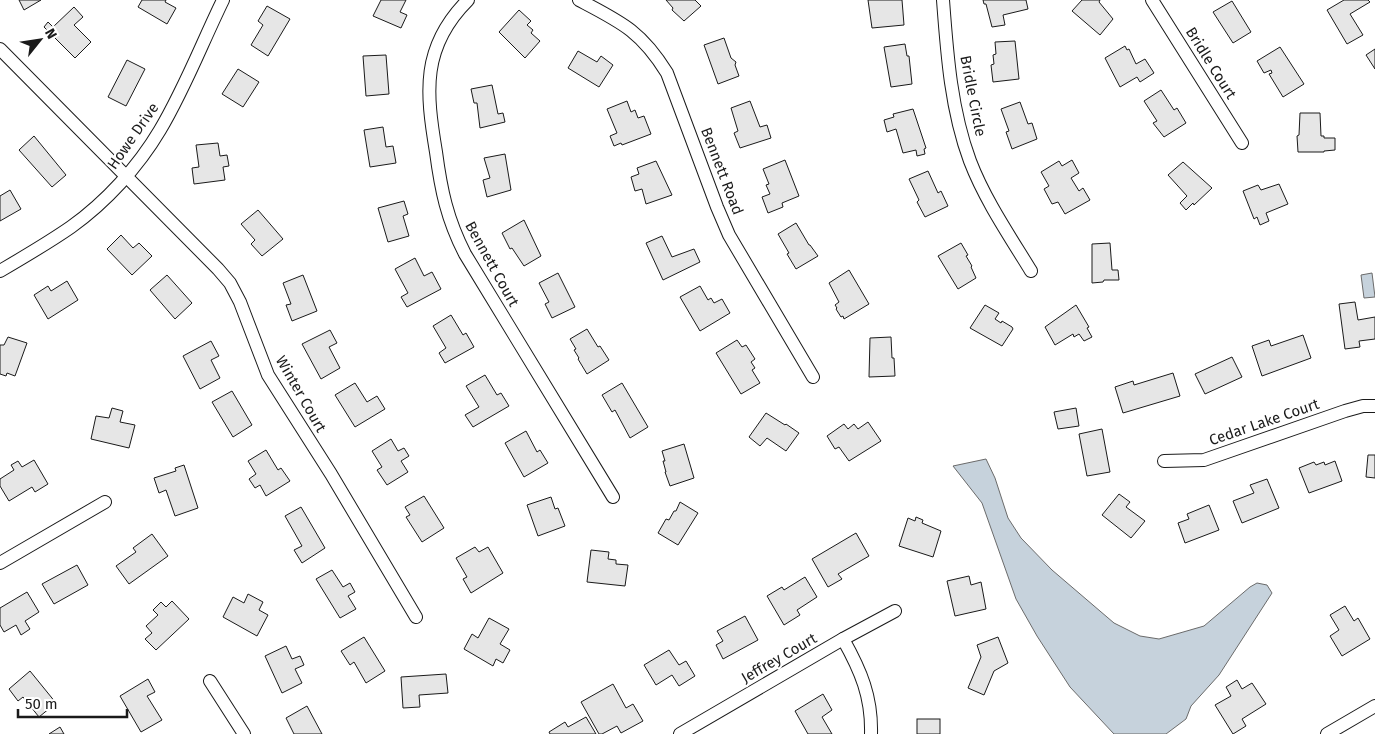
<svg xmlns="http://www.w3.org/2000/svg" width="1375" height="734" viewBox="0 0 1375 734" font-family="'Fira Sans',sans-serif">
<rect width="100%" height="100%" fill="#fff"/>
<g fill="#c6d2dc" stroke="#6a6a6a">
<polygon points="1372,273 1375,297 1364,298 1361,275"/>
<polygon points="986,459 995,478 1008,518 1021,538 1052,570 1114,623 1140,636 1159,639 1204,626 1250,587 1257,583 1267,585 1272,593 1219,675 1191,706 1186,719 1166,734 1114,734 1070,687 1037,636 1016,599 982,503 953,466"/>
</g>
<g fill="#e6e6e6" stroke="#1a1a1a">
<polygon points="19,0 41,0 24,10"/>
<polygon points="142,0 166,0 165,2 176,8 167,24 138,7"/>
<polygon points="381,0 406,0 400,12 407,15 401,28 373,16"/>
<polygon points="666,0 695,0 701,6 684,21 672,10 673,8"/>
<polygon points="868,0 902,0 904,25 872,28"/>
<polygon points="983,0 1026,0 1028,9 1003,15 1005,25 992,27 986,4 984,4"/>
<polygon points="1082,0 1100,0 1099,2 1113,19 1100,35 1072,11"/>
<polygon points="1344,0 1368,0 1370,2 1350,14 1363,35 1347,44 1327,10"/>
<polygon points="1232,1 1251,32 1233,43 1213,12"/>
<polygon points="267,6 290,19 268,56 251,45 263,25 258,21"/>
<polygon points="74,7 83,17 74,25 91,42 75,58 44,27 48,22 53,27"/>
<polygon points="519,10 531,21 527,25 533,30 531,33 540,41 525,58 499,32"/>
<polygon points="724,38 731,58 736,62 735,65 739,76 718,84 704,45"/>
<polygon points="1015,41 1019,79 993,82 991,65 994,64 993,55 996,54 995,42"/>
<polygon points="905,44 907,56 909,56 912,84 891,87 884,47"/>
<polygon points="1125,46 1127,50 1129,49 1136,64 1145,59 1154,73 1140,82 1137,77 1120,87 1105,58"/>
<polygon points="1280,47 1304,84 1283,97 1269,74 1272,73 1271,70 1264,73 1257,61"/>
<polygon points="1375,49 1375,69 1366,55"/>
<polygon points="578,51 597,62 601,56 613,65 599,87 568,68"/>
<polygon points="386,55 389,94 366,96 363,56"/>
<polygon points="127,60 145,69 126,106 108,97"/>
<polygon points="238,69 259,82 243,107 222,94"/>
<polygon points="492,85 498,114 503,113 505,122 480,128 477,103 474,103 471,89"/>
<polygon points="1161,90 1174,110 1177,108 1186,123 1164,137 1153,123 1157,121 1144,101"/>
<polygon points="627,101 631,112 635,110 638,118 644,116 651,134 622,145 621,143 614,146 610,136 617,133 607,109"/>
<polygon points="750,101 760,127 767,125 771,138 740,148 734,133 738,131 731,108"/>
<polygon points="1020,102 1028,124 1032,123 1037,139 1012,149 1006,132 1009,131 1001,109"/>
<polygon points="913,109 926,148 924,149 925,154 917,156 916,150 903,153 896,129 887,132 884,120 894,117 893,114"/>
<polygon points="1300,113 1320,113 1321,136 1324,136 1324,138 1335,138 1335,150 1324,151 1324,152 1298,152 1297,136 1299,135"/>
<polygon points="383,127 386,147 393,146 396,163 370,167 364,130"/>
<polygon points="34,136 66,175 52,187 19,150"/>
<polygon points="218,143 220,156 227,155 229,166 223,167 225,180 194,184 192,168 199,167 196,145"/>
<polygon points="505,154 511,190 487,197 483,180 490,178 484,158"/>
<polygon points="785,160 799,196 782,203 783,207 768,213 762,197 770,194 766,185 769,184 763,169"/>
<polygon points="1072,160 1079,173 1071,178 1079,191 1083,188 1090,200 1065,214 1058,202 1052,204 1044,189 1049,186 1041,172 1059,161 1062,166"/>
<polygon points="656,161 672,195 646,204 642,189 635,191 631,177 639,174 637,168"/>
<polygon points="1183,162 1212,188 1194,205 1193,203 1186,210 1180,203 1187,196 1168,175"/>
<polygon points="928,171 938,193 941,191 948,206 925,217 917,202 919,200 909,179"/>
<polygon points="1279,184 1288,204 1266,213 1269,221 1260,225 1257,217 1254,219 1243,191 1258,185 1261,190"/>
<polygon points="10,190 21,209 0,221 0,196"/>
<polygon points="404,201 408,214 403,216 409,236 388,242 378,208"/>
<polygon points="258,210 283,239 262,256 251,244 255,240 241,224"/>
<polygon points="524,220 541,256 524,266 512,248 510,249 502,233"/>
<polygon points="796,223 809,245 810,245 818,256 796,269 787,254 789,253 778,234"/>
<polygon points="121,235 133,248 139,243 152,256 132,275 107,249"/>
<polygon points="662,236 672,257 694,249 700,262 663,280 646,243"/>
<polygon points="961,243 968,255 966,256 972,266 971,267 976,278 958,289 938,256"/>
<polygon points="1110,243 1112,270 1118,270 1119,280 1104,280 1103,282 1092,283 1092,244"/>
<polygon points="415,258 424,276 432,272 441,289 407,307 401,297 408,293 395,269"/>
<polygon points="849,270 869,304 844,319 843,316 841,317 836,309 837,308 835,305 839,302 829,283"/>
<polygon points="558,273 575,307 552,318 545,304 549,302 539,283"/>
<polygon points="167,275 192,303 175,319 150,290"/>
<polygon points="303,275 317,311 292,321 286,305 291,304 283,283"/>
<polygon points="67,281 78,300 48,319 34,295 48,286 51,291"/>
<polygon points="700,286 708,300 711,298 714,303 722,299 730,313 700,331 680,297"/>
<polygon points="1355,302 1358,320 1375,317 1375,339 1359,341 1360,347 1345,349 1339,304"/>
<polygon points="985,305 999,313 995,319 1001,323 1002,321 1012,327 1013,329 1002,346 970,328"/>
<polygon points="1076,305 1089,327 1087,328 1092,337 1084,341 1079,334 1074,337 1073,334 1055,345 1045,327"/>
<polygon points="451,315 463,335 466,333 474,347 445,363 439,353 446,348 433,326"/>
<polygon points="587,329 598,347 600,346 609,360 587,374 578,359 579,358 574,350 576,349 570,339"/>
<polygon points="330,330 337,343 329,347 340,368 321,379 302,344"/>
<polygon points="1303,335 1311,358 1262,376 1252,346 1269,340 1271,346"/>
<polygon points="8,337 27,343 15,376 7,373 6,376 0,374 0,345 4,345"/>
<polygon points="891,337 892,358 894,358 895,376 869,377 870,338"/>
<polygon points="737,340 742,347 746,345 755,359 751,362 755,368 752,370 760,383 741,394 716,353"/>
<polygon points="211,341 219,356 211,360 220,378 200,389 183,356"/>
<polygon points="1232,357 1242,377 1205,394 1195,374"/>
<polygon points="1173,373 1180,396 1123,413 1115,387 1133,381 1134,385"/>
<polygon points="485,375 497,395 501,393 509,406 473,427 465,415 479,407 466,386"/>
<polygon points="355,383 367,402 377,396 385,409 355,427 335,395"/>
<polygon points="622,383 648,427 630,438 615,410 612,412 602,395"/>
<polygon points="232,391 252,425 233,437 212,402"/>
<polygon points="112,408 123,411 120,422 135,425 129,448 91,439 96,416 109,418"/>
<polygon points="1076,408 1079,426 1058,429 1054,412"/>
<polygon points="766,413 785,425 786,424 799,433 786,451 767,438 760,446 749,437"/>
<polygon points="868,422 881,441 849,461 839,447 835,449 827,436 844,424 848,429 854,424 858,429"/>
<polygon points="1102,429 1110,472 1087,476 1079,434"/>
<polygon points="526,431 537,452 540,450 548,463 524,477 505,443"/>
<polygon points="391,439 398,451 404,448 409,456 401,461 408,472 387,485 377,470 382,467 372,451"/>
<polygon points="684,444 694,478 670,486 665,472 666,472 663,461 665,461 662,451"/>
<polygon points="266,450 278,470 281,468 290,481 266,496 260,485 255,488 249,479 256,474 248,461"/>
<polygon points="1368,455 1375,455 1375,478 1366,477"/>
<polygon points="34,460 48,484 35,492 32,487 9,501 0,486 0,479 14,470 11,465 18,461 22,467"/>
<polygon points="1335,461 1342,481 1309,493 1299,468 1314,462 1316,465 1324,462 1325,465"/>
<polygon points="184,465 198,508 175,516 166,490 159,493 154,478 176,471 175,468"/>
<polygon points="1267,479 1279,508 1242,523 1233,501 1254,493 1250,485"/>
<polygon points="1119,494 1130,502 1126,507 1145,521 1131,538 1102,515"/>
<polygon points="424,496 444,528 422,542 406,517 410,515 405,507"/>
<polygon points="551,497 555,509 558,508 565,526 538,536 527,505"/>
<polygon points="680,502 698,513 678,545 658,533 666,519 669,520 674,511 676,511"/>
<polygon points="1209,505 1219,530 1185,543 1178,523 1189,519 1187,514"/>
<polygon points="301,507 325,548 302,563 294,550 302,546 285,516"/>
<polygon points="916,517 923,520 922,523 941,531 933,557 899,546 908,518 915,521"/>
<polygon points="856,533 869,556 838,574 842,579 828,587 812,559"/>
<polygon points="152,534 168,556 129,584 116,566 136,552 133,548"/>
<polygon points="475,547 479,552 488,547 503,573 471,593 463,579 467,577 456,558"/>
<polygon points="591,550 609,552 608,559 616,560 616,564 628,565 625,586 587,582"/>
<polygon points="77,565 88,585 54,604 42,584"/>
<polygon points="332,570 343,587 350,583 355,592 348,596 356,609 340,618 316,579"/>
<polygon points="969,576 971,585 981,582 986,609 955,616 947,581"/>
<polygon points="805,577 817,597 797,610 800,615 784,625 767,596 782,587 784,590"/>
<polygon points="27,592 39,612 25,621 30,629 21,635 16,625 4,632 0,625 0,608"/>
<polygon points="248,594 263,602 259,610 268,615 257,636 223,617 233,597 244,603"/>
<polygon points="172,601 189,619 156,650 145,639 152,633 146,626 158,615 153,610 161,602 166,607"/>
<polygon points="1345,606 1354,621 1358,618 1370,639 1342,656 1330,636 1339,630 1330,615"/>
<polygon points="745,616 758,640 723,659 716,645 723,641 717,631"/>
<polygon points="489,618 509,629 500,644 510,650 503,663 496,659 493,666 464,649 472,634 478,638"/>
<polygon points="364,637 385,671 366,683 354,662 350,665 341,651"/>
<polygon points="998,637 1008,663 994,671 984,695 968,688 981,657 977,645"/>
<polygon points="286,646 292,659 300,656 304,665 295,669 302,683 282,693 265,656"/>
<polygon points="669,650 679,665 686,661 695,676 679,686 672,675 656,685 644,665"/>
<polygon points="30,671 56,703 39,717 23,697 18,701 9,689"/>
<polygon points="446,674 448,693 419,695 420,707 403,708 401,677"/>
<polygon points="148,679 155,692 147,696 162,720 141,732 120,696"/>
<polygon points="1237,680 1242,689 1252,683 1266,704 1242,719 1246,726 1233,734 1215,705 1231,696 1226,687"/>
<polygon points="613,684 626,708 633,704 643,721 621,733 617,726 602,734 599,734 581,702"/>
<polygon points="823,694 832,710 822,717 832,734 808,734 795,711"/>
<polygon points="307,706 322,734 294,734 286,718"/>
<polygon points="586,717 596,734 550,734 549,732 565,722 568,727"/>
<rect x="917" y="719" width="23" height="15"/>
<polygon points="60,727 64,734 49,734"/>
</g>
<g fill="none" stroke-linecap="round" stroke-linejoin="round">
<g stroke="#1a1a1a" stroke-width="14">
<g id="street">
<path d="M468,0C421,47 426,92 436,152C441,190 447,219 465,254L613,497"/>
<path d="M579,0C621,22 641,31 667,73L717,207L729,235L813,377"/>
<path d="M943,0C947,54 951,110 970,161C985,200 1009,235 1031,271"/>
<polyline points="1152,0 1242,143"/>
<polyline points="0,49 218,269 230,283 240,302 268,375 331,474 416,617"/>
<path d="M0,271C24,257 48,243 71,227C106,202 138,167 160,130C185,88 202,43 223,0"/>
<polyline points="1164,461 1204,460 1345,411 1363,406 1375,406"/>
<polyline points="0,563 105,502"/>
<path d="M843,639C861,671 872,697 871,734"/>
<polyline points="210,681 244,734"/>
<polyline points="680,734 843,639 895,611"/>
<polyline points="1327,734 1375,706"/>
</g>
</g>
<use href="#street" stroke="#fff" stroke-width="12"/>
</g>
<g text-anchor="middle" stroke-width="4" stroke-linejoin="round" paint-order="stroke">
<g font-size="15" fill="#1a1a1a" stroke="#fff">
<text transform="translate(1211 63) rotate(58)" y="5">Bridle Court</text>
<text transform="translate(973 96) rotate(79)" y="5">Bridle Circle</text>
<text transform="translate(133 136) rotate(-55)" y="5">Howe Drive</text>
<text transform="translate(722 171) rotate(69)" y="5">Bennett Road</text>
<text transform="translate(492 264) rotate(61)" y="5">Bennett Court</text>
<text transform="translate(301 394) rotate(60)" y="5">Winter Court</text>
<text transform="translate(1264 422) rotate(-19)" y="5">Cedar Lake Court</text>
<text transform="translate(779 658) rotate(-30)" y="5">Jeffrey Court</text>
</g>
</g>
<g transform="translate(40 40) rotate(60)" stroke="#ffffff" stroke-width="4" paint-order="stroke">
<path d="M0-4L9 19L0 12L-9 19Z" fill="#1a1a1a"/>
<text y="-8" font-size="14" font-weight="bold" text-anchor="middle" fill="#1a1a1a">N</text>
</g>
<path d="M18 709v8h109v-8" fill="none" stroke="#1a1a1a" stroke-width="2.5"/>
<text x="25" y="709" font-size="15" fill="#1a1a1a" stroke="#ffffff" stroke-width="4" paint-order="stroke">50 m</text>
</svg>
